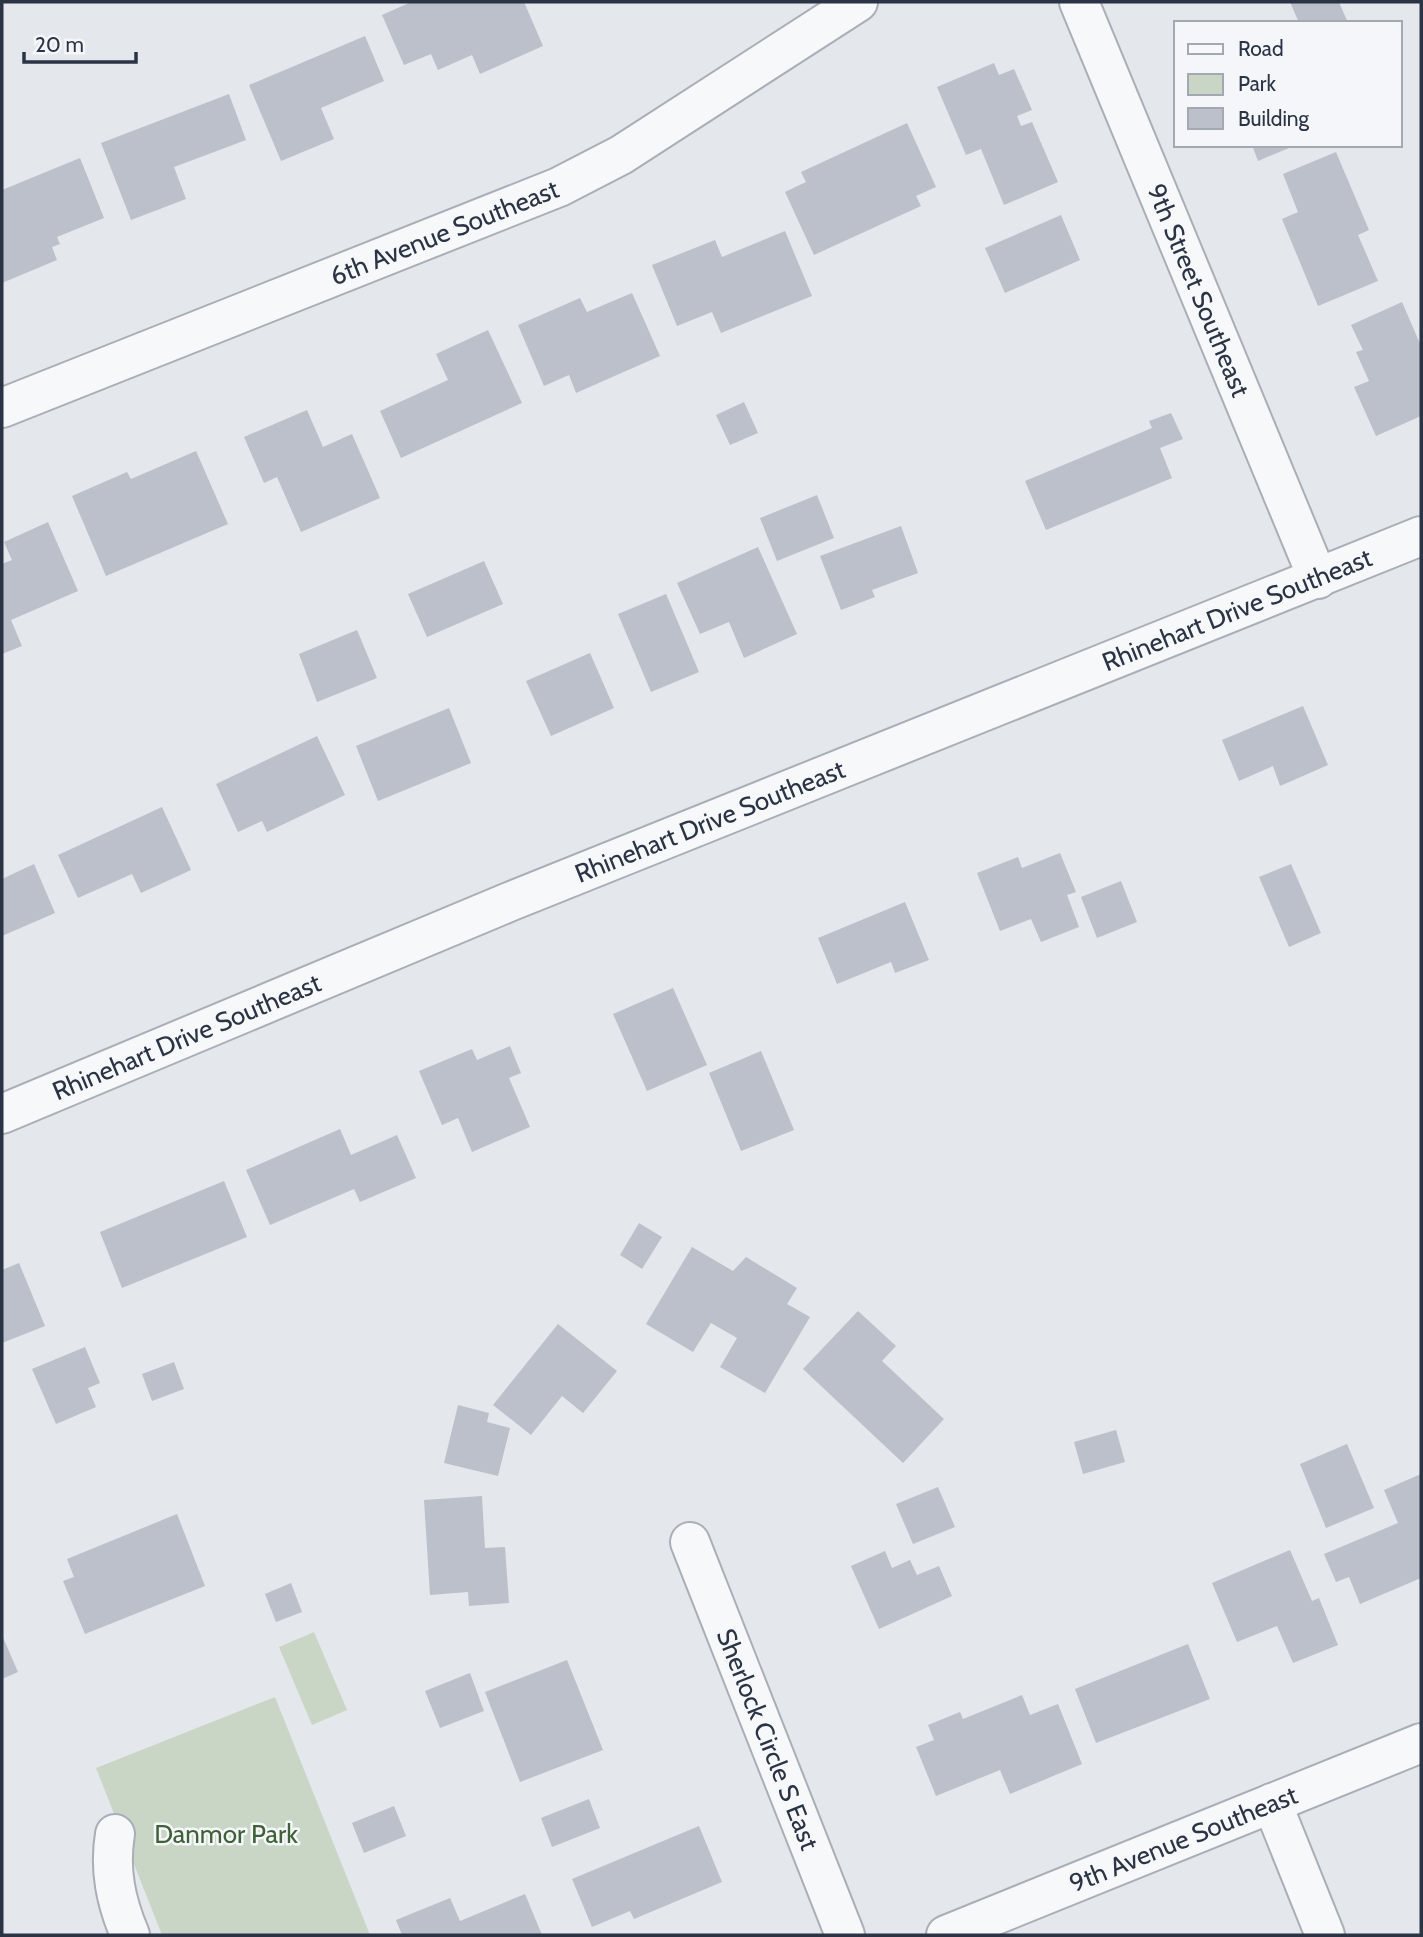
<svg xmlns="http://www.w3.org/2000/svg" width="1423" height="1937" viewBox="0 0 1423 1937" font-family="Cabin,sans-serif">
<rect width="100%" height="100%" fill="#e4e7ec"/>
<g fill="#c9d6c5">
<polygon points="314,1632 347,1710 312,1725 279,1647"/>
<polygon points="275,1697 370,1935 162,1935 96,1768"/>
</g>
<g fill="#bbc0ca">
<polygon points="411,2 524,2 543,46 480,74 472,55 438,70 431,54 404,65 382,15"/>
<polygon points="1290,2 1339,2 1348,23 1299,23"/>
<polygon points="365,36 384,81 321,108 334,139 281,161 249,85"/>
<polygon points="994,63 999,75 1014,69 1032,110 1017,116 1021,126 1032,122 1058,182 1004,205 981,149 966,155 937,87"/>
<polygon points="229,94 246,140 174,167 186,199 131,220 101,143"/>
<polygon points="907,123 936,187 916,196 921,206 814,255 785,192 806,182 801,172"/>
<polygon points="1252,145 1296,145 1258,161"/>
<polygon points="1336,152 1369,230 1358,235 1378,281 1318,306 1282,219 1298,212 1283,174"/>
<polygon points="80,158 104,218 57,237 60,244 52,247 57,260 2,283 2,190"/>
<polygon points="1061,215 1080,260 1005,293 985,248"/>
<polygon points="785,231 812,296 721,333 712,312 677,326 652,265 715,240 722,257"/>
<polygon points="632,293 660,356 576,393 569,375 544,386 518,325 580,298 587,312"/>
<polygon points="1402,302 1421,346 1421,416 1376,436 1354,387 1369,381 1356,352 1363,350 1351,325"/>
<polygon points="488,330 522,403 401,458 380,411 448,380 436,354"/>
<polygon points="744,402 758,433 730,445 716,415"/>
<polygon points="307,410 323,447 352,434 380,498 301,532 277,477 264,483 244,437"/>
<polygon points="1171,413 1183,439 1160,448 1172,478 1046,530 1025,481 1152,428 1149,421"/>
<polygon points="196,451 228,524 106,576 72,496 127,472 131,479"/>
<polygon points="817,495 834,538 777,561 760,518"/>
<polygon points="48,522 78,591 11,620 22,646 2,654 2,564 12,560 4,542"/>
<polygon points="901,526 918,573 872,590 875,597 841,610 820,556"/>
<polygon points="758,547 797,634 744,658 729,622 700,634 677,583"/>
<polygon points="484,561 503,604 427,637 408,594"/>
<polygon points="666,594 699,672 651,692 618,614"/>
<polygon points="357,630 377,678 317,702 299,654"/>
<polygon points="590,653 614,708 551,736 526,681"/>
<polygon points="1303,706 1328,765 1280,786 1273,766 1239,781 1222,740"/>
<polygon points="449,708 471,763 378,801 356,746"/>
<polygon points="317,736 345,795 267,832 262,821 238,832 216,784"/>
<polygon points="162,807 191,870 141,893 132,874 78,898 58,855"/>
<polygon points="1060,853 1076,892 1067,895 1079,927 1041,942 1031,919 1000,931 977,873 1018,857 1022,868"/>
<polygon points="34,864 55,913 2,936 2,879"/>
<polygon points="1291,864 1321,933 1289,947 1259,877"/>
<polygon points="1121,881 1137,922 1097,938 1081,897"/>
<polygon points="905,902 929,960 895,973 891,962 837,984 818,938"/>
<polygon points="673,988 707,1065 647,1091 613,1014"/>
<polygon points="510,1046 521,1073 509,1078 530,1127 472,1152 458,1118 442,1125 419,1071 472,1049 477,1060"/>
<polygon points="761,1051 794,1130 741,1151 709,1073"/>
<polygon points="340,1129 351,1155 397,1135 416,1178 360,1202 354,1189 270,1225 246,1170"/>
<polygon points="224,1181 247,1237 122,1288 100,1232"/>
<polygon points="639,1223 662,1237 642,1269 620,1255"/>
<polygon points="692,1247 733,1271 746,1257 797,1288 787,1304 810,1317 765,1393 720,1367 737,1338 711,1323 693,1352 646,1324"/>
<polygon points="19,1263 45,1326 2,1343 2,1270"/>
<polygon points="858,1311 896,1346 882,1361 944,1419 903,1463 803,1369"/>
<polygon points="558,1324 617,1371 583,1413 562,1396 531,1435 493,1405"/>
<polygon points="85,1347 100,1383 88,1388 96,1407 56,1424 32,1369"/>
<polygon points="174,1362 184,1389 152,1401 142,1374"/>
<polygon points="458,1405 489,1413 487,1422 510,1428 498,1476 444,1463"/>
<polygon points="1116,1430 1125,1462 1083,1474 1074,1442"/>
<polygon points="1347,1444 1374,1508 1326,1528 1300,1464"/>
<polygon points="1421,1474 1421,1578 1360,1604 1349,1577 1336,1582 1324,1554 1398,1523 1384,1490"/>
<polygon points="938,1487 955,1527 913,1544 896,1504"/>
<polygon points="482,1496 485,1548 505,1547 509,1603 469,1606 468,1592 430,1595 424,1500"/>
<polygon points="177,1514 205,1586 85,1634 63,1581 74,1577 67,1559"/>
<polygon points="1290,1550 1312,1601 1319,1598 1338,1645 1293,1663 1277,1626 1237,1642 1212,1583"/>
<polygon points="885,1551 892,1568 910,1560 917,1575 939,1566 952,1596 879,1629 851,1566"/>
<polygon points="291,1583 302,1612 276,1622 265,1594"/>
<polygon points="2,1635 18,1672 2,1679"/>
<polygon points="1188,1644 1210,1699 1096,1743 1075,1689"/>
<polygon points="567,1660 603,1750 520,1782 485,1692"/>
<polygon points="470,1673 484,1711 440,1728 425,1691"/>
<polygon points="1022,1695 1030,1715 1058,1704 1082,1764 1010,1794 1000,1770 936,1796 916,1747 934,1740 928,1725 960,1712 963,1719"/>
<polygon points="589,1799 600,1828 552,1847 541,1818"/>
<polygon points="394,1806 406,1836 364,1853 352,1823"/>
<polygon points="699,1826 722,1882 634,1919 630,1911 592,1927 572,1879"/>
<polygon points="525,1894 542,1935 402,1935 396,1920 450,1898 460,1921"/>
</g>
<g fill="none" stroke-linecap="round" stroke-linejoin="round">
<g stroke="#a9aeb7" stroke-width="42">
<g id="minor">
<path id="s1" d="M1079,2L1318,579"/>
<path id="s2" d="M2,408L559,187L621,155L858,2"/>
<path id="s3" d="M2,1114L509,902L1421,536"/>
<path id="s4" d="M690,1542L845,1935"/>
<polyline points="1272,1803 1325,1935"/>
<path d="M115,1834C109,1870 116,1902 130,1935"/>
<path id="s5" d="M946,1935L1421,1743"/>
</g>
</g>
<use href="#minor" stroke="#f7f8fa" stroke-width="38"/>
</g>
<g text-anchor="middle" stroke-width="5" stroke-linejoin="round" paint-order="stroke">
<g font-size="26" fill="#2b3445" stroke="#f4f6f9">
<text dy="9" stroke="none"><textPath href="#s2" startOffset="476">6th Avenue Southeast</textPath></text>
<text dy="9" stroke="none"><textPath href="#s1" startOffset="312">9th Street Southeast</textPath></text>
<text dy="9" stroke="none"><textPath href="#s3" startOffset="1334">Rhinehart Drive Southeast</textPath></text>
<text dy="9" stroke="none"><textPath href="#s3" startOffset="766">Rhinehart Drive Southeast</textPath></text>
<text dy="9" stroke="none"><textPath href="#s3" startOffset="200">Rhinehart Drive Southeast</textPath></text>
<text dy="9" stroke="none"><textPath href="#s4" startOffset="212">Sherlock Circle S East</textPath></text>
<text dy="9" stroke="none"><textPath href="#s5" startOffset="256">9th Avenue Southeast</textPath></text>
</g>
<g font-size="26" fill="#3f6138" stroke="#f4f6f9">
<text x="226" y="1843">Danmor Park</text>
</g>
</g>
<rect width="1423" height="1937" fill="none" stroke="#2b3445" stroke-width="7"/>
<rect x="1174" y="21" width="228" height="126" fill="#f4f6f9" stroke="#a4a8b1" stroke-width="2"/>
<rect x="1188" y="44" width="35" height="10" fill="#f7f8fa" stroke="#a4a8b1" stroke-width="2"/>
<text x="1238" y="56" font-size="21" fill="#2b3445">Road</text>
<rect x="1188" y="74" width="35" height="21" fill="#c9d6c5" stroke="#a4a8b1" stroke-width="2"/>
<text x="1238" y="91" font-size="21" fill="#2b3445">Park</text>
<rect x="1188" y="108" width="35" height="21" fill="#bbc0ca" stroke="#a4a8b1" stroke-width="2"/>
<text x="1238" y="126" font-size="21" fill="#2b3445">Building</text>
<path d="M24 52v10h112v-10" fill="none" stroke="#2b3445" stroke-width="3.5"/>
<text x="35" y="52" font-size="21" fill="#2b3445" stroke="#f4f6f9" stroke-width="5" paint-order="stroke">20 m</text>
</svg>
